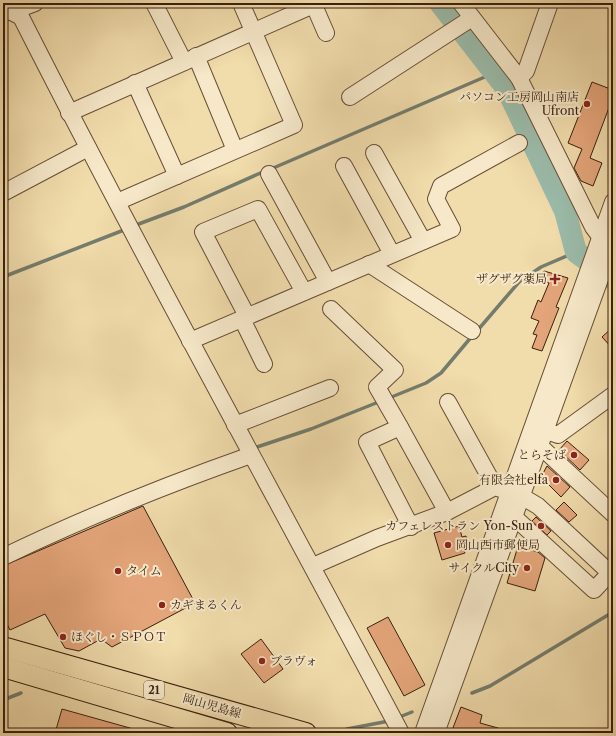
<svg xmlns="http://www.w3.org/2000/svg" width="616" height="736" viewBox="0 0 616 736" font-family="'Libre Caslon Text','Noto Serif JP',serif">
<rect width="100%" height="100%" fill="#f1dcac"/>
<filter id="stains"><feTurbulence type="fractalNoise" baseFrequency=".005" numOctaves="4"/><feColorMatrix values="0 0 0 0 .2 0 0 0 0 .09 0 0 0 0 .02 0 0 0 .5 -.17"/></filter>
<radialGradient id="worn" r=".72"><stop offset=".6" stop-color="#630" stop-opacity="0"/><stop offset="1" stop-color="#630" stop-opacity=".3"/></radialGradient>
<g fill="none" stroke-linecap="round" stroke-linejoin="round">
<g stroke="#747d6d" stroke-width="3.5">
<polyline points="271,169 494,73"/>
<polyline points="136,225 184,207 265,171"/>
<polyline points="3,277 124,230 125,233"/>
<polyline points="477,331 519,282 541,267 576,252"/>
<polyline points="389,398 426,383 441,373 473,335"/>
<polyline points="257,447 311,429 381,401"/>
<polyline points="472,693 490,686 613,612"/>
<polyline points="3,700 21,693"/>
<polyline points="397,718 412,712"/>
<polyline points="347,729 389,721"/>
</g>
<polyline stroke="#9bbcab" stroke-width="22" points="440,3 507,89 565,211 576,252 613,279"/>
</g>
<g fill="#e4a57a" stroke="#391f0f">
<polygon points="592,82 613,90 613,97 590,158 602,163 593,186 581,181 574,168 582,149 568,143"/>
<polygon points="544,271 568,278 556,307 559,308 542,351 532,348 537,335 533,334 539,321 531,318 538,300 541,302 549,283 541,280"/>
<polygon points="613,327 613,349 602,337"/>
<polygon points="567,441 589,460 580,470 559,450"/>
<polygon points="547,466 570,487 561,497 541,477"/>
<polygon points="564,502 577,515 569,522 556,510"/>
<polygon points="143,506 195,603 112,647 101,639 79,651 65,648 45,614 10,630 3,616 3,566"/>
<polygon points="536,517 551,531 547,535 532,521"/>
<polygon points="459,526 462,537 466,536 469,546 463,548 465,553 442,560 434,533"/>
<polygon points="518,546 538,552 545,558 535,591 507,583"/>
<polygon points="388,617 425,685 404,696 367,628"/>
<polygon points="261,639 283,669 264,683 241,654"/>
<polygon points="461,707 482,715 480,723 505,730 505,733 451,733"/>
<polygon points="62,709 137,730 136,733 55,733"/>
</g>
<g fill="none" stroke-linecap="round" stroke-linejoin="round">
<g stroke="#674e36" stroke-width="18">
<g id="minor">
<polyline points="154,3 184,62"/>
<polyline points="313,3 326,33"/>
<polyline points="461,3 519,78 593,227 605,243"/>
<path d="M3,11L6,9L21,17C143,258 274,494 401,733"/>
<polyline points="11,12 35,3"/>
<polyline points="196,56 235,150"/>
<polyline points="519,78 526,71 550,3"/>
<polyline points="135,83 177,176"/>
<polyline points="350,97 472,18"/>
<polyline points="69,113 318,3"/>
<polyline points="374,153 423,241"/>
<polyline points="344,166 392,254"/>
<polyline points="269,174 328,282"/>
<polyline points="3,193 88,148"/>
<polyline points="117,202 294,125 241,3"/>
<polyline points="369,264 472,331"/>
<polyline points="331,309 395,370 377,387 400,427"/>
<polyline points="247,316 203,232 258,209 304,292"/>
<polyline points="242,319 264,364"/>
<polyline points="190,341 452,229 436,199 441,186 519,143"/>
<polyline points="448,402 495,487"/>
<polyline points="235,425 330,388"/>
<polyline points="537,428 558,435 613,395"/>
<polyline points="540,446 613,514"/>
<polyline points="411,527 367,442 400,427 447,512"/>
<path d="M3,557C84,518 166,485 251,455"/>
<polyline points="313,566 377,538 447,512 495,487 521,496 538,506 610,573 594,590 514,517"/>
<polyline points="423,733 613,202"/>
<polyline points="436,733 613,243"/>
</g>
</g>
<g stroke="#391f0f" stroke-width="22">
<g id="major">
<polyline points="3,647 306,733"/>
<polyline points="3,667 227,733"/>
</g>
</g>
<use href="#minor" stroke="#f6e8c9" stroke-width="16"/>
<use href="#major" stroke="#f1dcac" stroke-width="20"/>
</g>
<g fill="#8f2418" stroke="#f6e8c9" stroke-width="1.5">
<circle cx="587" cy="104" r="4"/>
<path d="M553 273h4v4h4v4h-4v4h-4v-4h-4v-4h4z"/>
<circle cx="574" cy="455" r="4"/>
<circle cx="556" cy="480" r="4"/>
<circle cx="541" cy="526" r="4"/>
<circle cx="448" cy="545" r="4"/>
<circle cx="527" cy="568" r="4"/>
<circle cx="118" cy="571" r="4"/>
<circle cx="162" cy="605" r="4"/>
<circle cx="63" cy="637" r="4"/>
<circle cx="262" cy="661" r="4"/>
</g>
<g text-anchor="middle" stroke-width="4" stroke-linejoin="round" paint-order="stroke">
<rect fill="#f6e8c9" stroke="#725b47" stroke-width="1" x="144" y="681" width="20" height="18" rx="3"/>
<g font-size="11" font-weight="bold" fill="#391f0f">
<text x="154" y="694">21</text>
</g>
<g font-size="12" fill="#391f0f" stroke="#f6e8c9" text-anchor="end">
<text x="579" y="101">パソコン工房岡山南店<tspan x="579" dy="14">Ufront</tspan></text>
<text x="547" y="283">ザグザグ薬局</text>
<text x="566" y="459">とらそば</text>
<text x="548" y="484">有限会社elfa</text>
<text x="533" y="530">カフェレストラン Yon-Sun</text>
<text x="456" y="549" text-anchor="start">岡山西市郵便局</text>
<text x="519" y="572">サイクルCity</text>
<text x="126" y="575" text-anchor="start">タイム</text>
<text x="170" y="609" text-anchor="start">カギまるくん</text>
<text x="71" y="641" text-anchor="start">ほぐし・ＳＰＯＴ</text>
<text x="270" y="665" text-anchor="start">ブラヴォ</text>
</g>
<g font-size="12" fill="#391f0f" stroke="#f6e8c9">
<text transform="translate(212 706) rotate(16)" y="4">岡山児島線</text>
</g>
</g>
<rect width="616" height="736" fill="none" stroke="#f1dcac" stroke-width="16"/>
<rect x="4" y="4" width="608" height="728" fill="none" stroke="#391f0f" stroke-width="2"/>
<rect x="8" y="8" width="600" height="720" fill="none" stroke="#391f0f"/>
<rect width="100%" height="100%" filter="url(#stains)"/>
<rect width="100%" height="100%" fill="url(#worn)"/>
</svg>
